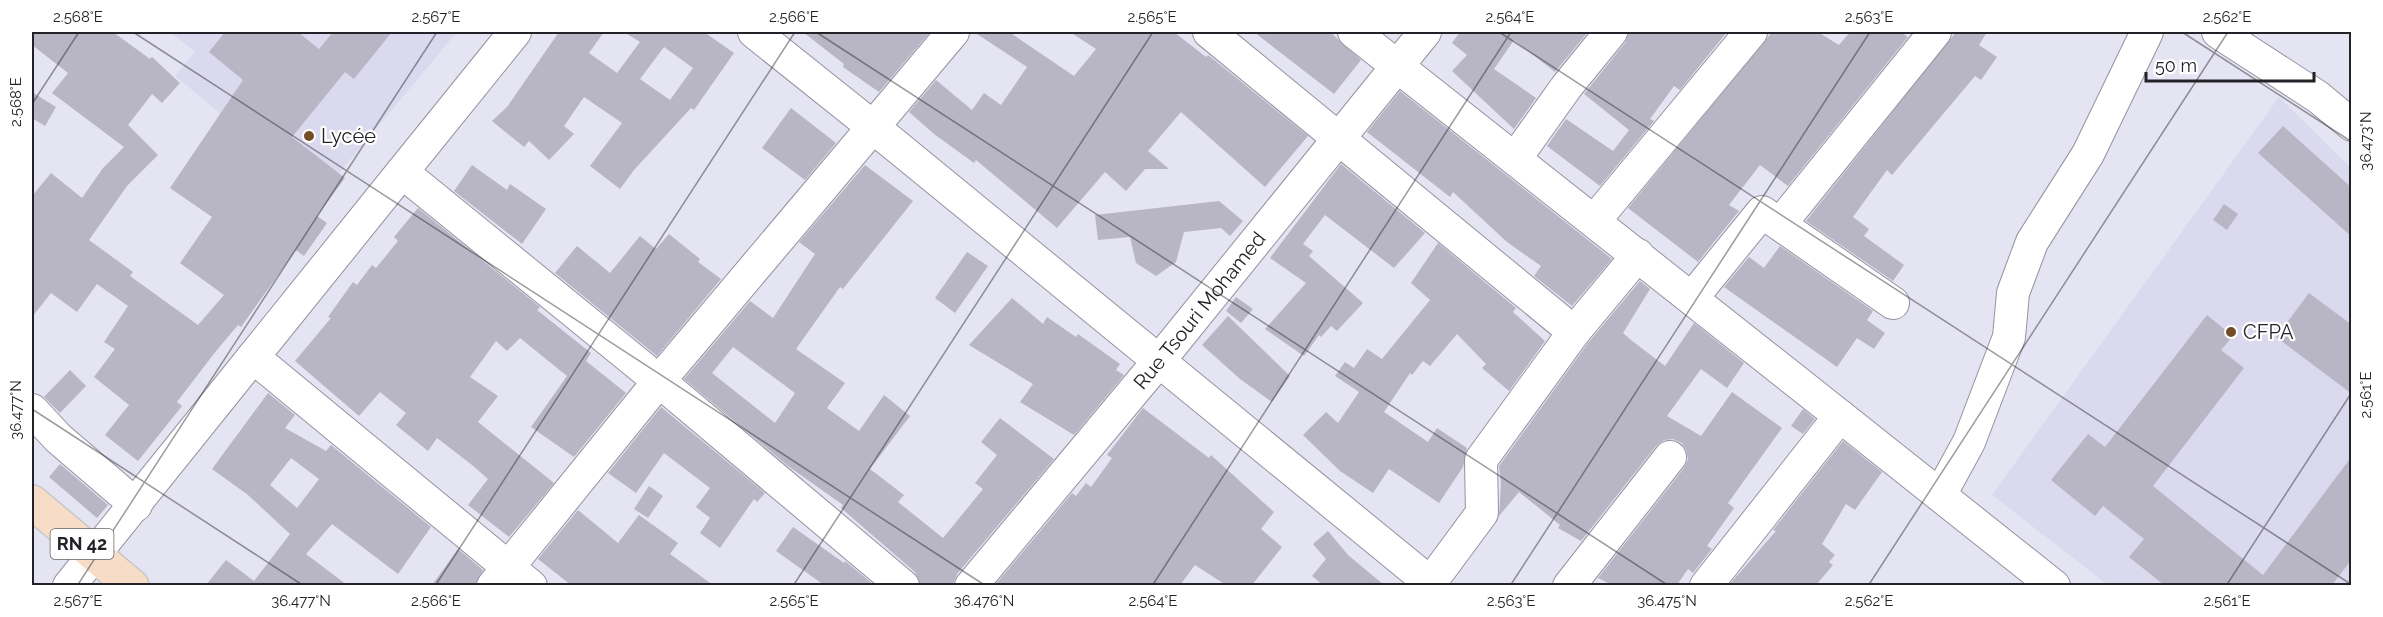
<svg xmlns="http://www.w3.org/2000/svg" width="2383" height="617" viewBox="0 0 2383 617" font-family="Raleway,sans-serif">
<rect width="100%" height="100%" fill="#e5e4f2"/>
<g fill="#dbd9ee">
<polygon points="170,32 457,32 320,196 175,76 195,52"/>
<polygon points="2279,97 2351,168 2351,585 2108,585 1992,495"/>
</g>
<g fill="#b8b6c4" fill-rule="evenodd">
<polygon points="32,32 113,32 150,59 152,57 180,83 162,103 152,94 128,125 158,155 127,186 89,240 133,272 130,276 198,325 224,295 180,263 212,217 170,188 243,80 209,52 225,32 298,32 319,49 333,32 392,32 354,79 345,72 292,137 345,178 317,216 327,223 304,256 296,250 241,327 238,325 216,351 177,402 182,406 138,461 105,435 129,405 94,377 115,349 104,342 128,306 97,284 77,312 51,293 32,317 32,196 51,173 82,198 103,168 124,147 52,93 68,73 32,45"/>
<path d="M559,32H604L589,53L617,73L640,42L624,32H704L734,53L694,110L691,108L634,170L620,189L590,166L622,123L584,97L564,126L574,134L549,160L529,141L524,147L492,121L507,107ZM664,47L693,68L670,100L640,79Z"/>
<polygon points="803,32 930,32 879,92 843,67 844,64"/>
<polygon points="974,32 1009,32 1074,76 1096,49 1070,32 1174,32 1206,57 1208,55 1308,136 1265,187 1181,112 1148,151 1169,169 1145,169 1126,191 1105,172 1057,228 976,160 974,163 934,134 909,112 936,80 972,110 984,93 1001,105 1027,67"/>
<polygon points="1254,32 1330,32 1361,60 1334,94"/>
<polygon points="1460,32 1588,32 1555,72 1514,40 1494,69 1536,98 1514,129 1452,71 1467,55 1452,43"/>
<polygon points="1629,32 1727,32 1680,90 1674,86 1650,119 1654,121 1600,186 1547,146 1566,119 1613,151 1629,130 1584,94 1625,43"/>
<polygon points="1772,32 1818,32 1839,45 1850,32 1901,32 1908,37 1788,186 1760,165 1729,205 1739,211 1698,262 1628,208"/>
<polygon points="1956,32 1987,32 1979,45 1997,57 1981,80 1975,76 1892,175 1887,170 1853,217 1869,229 1864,236 1904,265 1893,281 1806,221"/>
<polygon points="1400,91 1612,259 1572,306 1534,276 1541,266 1507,242 1453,192 1450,197 1367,132"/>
<polygon points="32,92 56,107 45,126 32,118"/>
<polygon points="791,108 836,143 805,180 762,148"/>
<polygon points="2283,126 2352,188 2352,237 2258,153"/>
<polygon points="1341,164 1425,233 1394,268 1325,215 1303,244 1313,251 1309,256 1363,303 1337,331 1331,326 1321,337 1319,335 1304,356 1265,329 1306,283 1270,258"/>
<polygon points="472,165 507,190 510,184 546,209 522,244 454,191"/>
<path d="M865,165L913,201L843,289L840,287L796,349L845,383L827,408L859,431L884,395L910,416L870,469L904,495L898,502L943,538L983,489L975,483L997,455L981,442L1000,418L1054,459L957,574L953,585H920L915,572L841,508L843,505L788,466L684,379L750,301L773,318L815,254L799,242ZM733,347L795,393L775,423L712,373Z"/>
<polygon points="1219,201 1243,221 1230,236 1221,228 1184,232 1176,262 1156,276 1136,263 1130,237 1098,240 1095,215"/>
<polygon points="2224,204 2238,214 2227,230 2213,220"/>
<polygon points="418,208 540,307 537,310 591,353 586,361 626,393 574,457 531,427 567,376 520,338 507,351 496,341 470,377 498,396 478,422 554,483 509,537 468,505 488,479 472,465 437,438 428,451 396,425 406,413 380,392 359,416 295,361 331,318 328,317 353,282 357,285 372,265 376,268 398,241 394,237"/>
<polygon points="669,234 700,259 698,262 721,279 657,356 555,273 577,246 610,273 640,236 656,249"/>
<polygon points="1438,243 1516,308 1513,312 1545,341 1509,391 1482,368 1486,364 1457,334 1430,366 1423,361 1412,375 1410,373 1384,412 1428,442 1437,428 1467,448 1463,467 1439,503 1389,469 1373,493 1340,471 1303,435 1326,412 1338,423 1359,392 1335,376 1345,362 1354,368 1367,349 1382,359 1430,300 1411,283"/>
<polygon points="1780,246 1873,311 1867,320 1885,333 1874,349 1857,338 1837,367 1724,287 1749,257 1764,268"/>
<polygon points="967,252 988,266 955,313 935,298"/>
<polygon points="1640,281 1650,289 1623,333 1631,340 1665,366 1694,323 1744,363 1727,388 1701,369 1667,416 1701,436 1732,392 1782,428 1728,503 1734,508 1707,546 1712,549 1693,573 1688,569 1677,585 1612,585 1598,578 1684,468 1688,459 1686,450 1682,443 1673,439 1664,440 1656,446 1581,541 1558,528 1560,525 1519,492 1499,516 1501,484 1499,466 1588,343"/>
<polygon points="2309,293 2352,325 2352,394 2276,337"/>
<polygon points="1236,297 1253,309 1241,323 1226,311"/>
<polygon points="1012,298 1043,324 1047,317 1076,337 1078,334 1120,364 1116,370 1124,375 1074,435 1020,402 1033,384 969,345"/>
<polygon points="2207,315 2233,336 2221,350 2244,368 2153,486 2263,575 2352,456 2352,559 2332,585 2164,585 2129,557 2144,539 2103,506 2095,516 2051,480 2088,434 2105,447"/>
<polygon points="1228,316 1290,376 1272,402 1240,379 1202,345"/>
<polygon points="70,370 86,386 60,413 44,397"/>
<path d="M268,393L295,415L285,428L326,451L331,445L431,527L398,574L332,524L306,554L347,585H206L226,560L254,581L290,534L248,495L212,469ZM291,458L319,479L297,508L270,485Z"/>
<polygon points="661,407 765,493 757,502 754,499 720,548 700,533 710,518 696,507 710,488 664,453 636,493 608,473"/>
<polygon points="1143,408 1209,458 1211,455 1274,512 1261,529 1282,547 1252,585 1226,585 1195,565 1180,585 995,585 1072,493 1076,496 1086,483 1091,487 1112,458 1107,455"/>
<polygon points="1803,409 1815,419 1803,434 1791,426"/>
<polygon points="1843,441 1882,472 1855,510 1846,504 1822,544 1835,555 1829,562 1833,565 1816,585 1729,585 1776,531 1773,530"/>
<polygon points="60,464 108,505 97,518 49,477"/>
<polygon points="649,486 663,496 648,518 634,509"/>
<polygon points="578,510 618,543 639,515 678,543 670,554 713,585 571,585 538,559"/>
<polygon points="793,527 844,563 845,561 874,585 824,585 776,551"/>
<polygon points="1328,531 1348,555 1384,585 1323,585 1312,576 1326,559 1313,544"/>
<polygon points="458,549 483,570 475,585 432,585"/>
</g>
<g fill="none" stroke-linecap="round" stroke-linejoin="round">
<g stroke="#9492a0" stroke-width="34">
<g id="minor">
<polyline points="953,32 873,127 1434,586"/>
<polyline points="1209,32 1574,332"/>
<polyline points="1354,32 1840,416 1706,586"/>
<polyline points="2218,32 2318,97 2352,125"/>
<polyline points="1515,159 1567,86 1611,32"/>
<polyline points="402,172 515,32"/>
<polyline points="1595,220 1751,32"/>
<polyline points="1781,223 1935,32"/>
<polyline points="1692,298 1762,212 1893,303"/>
<polyline points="253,357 402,172 659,381 903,586"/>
<polyline points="32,410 58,438 136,505"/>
<polyline points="1840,416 2054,586"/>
<polyline points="1940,495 1969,442 2009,337 2013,293 2032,242 2088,154 2147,32"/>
<polyline points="69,586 253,357 531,586"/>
<polyline points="493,586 659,381 873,127 754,32"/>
<path id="s1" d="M971,586L1158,362L1425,32"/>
<polyline points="1428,586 1482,513 1481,460 1574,332 1638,255"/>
<polyline points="1569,586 1670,457"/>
</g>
</g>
<g stroke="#c6c6c7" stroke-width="36">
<polyline id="major" points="32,502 132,586"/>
</g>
<use href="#minor" stroke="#fff" stroke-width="32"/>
<use href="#major" stroke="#f7ddc8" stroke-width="33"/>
</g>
<path fill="none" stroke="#232228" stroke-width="1.5" stroke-opacity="0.45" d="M133,32L986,586M816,32L1669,586M1499,32L2352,585M2182,32L2352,142M32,104L79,32M32,409L304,586M77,586L437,32M435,586L795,32M793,586L1153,32M1152,586L1511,32M1510,586L1870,32M1868,586L2228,32M2226,586L2352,392"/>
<g fill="#734d2a" stroke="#fff" stroke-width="2">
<circle cx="309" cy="136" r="6"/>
<circle cx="2231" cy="332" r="6"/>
</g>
<g text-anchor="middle" stroke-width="4.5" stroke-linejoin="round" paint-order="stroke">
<rect fill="#fff" stroke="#656468" stroke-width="1.5" x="50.5" y="529" width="63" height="30" rx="4.5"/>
<g font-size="18" font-weight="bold" fill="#232228">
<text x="82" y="550">RN 42</text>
</g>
<g font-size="20" fill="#232228" stroke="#fff" text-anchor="start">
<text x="321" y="143">Lycée</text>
<text x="2243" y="339">CFPA</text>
</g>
<g font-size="20" fill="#232228" stroke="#fff">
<text dy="7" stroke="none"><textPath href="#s1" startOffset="358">Rue Tsouri Mohamed</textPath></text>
</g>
</g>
<rect width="2383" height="617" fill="none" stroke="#ffffff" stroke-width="66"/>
<path d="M2146 72v9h168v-9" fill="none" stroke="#232228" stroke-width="3"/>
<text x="2155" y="72" font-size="18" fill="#232228" stroke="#ffffff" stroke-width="4.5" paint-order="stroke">50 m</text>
<rect x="33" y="33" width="2317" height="551" fill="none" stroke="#232228" stroke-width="2"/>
<g font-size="15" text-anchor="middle" fill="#232228">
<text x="78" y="22">2.568°E</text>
<text x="436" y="22">2.567°E</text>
<text x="794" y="22">2.566°E</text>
<text x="1152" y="22">2.565°E</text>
<text x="1510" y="22">2.564°E</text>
<text x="1869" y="22">2.563°E</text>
<text x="2227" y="22">2.562°E</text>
<text transform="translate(16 102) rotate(-90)" y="5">2.568°E</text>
<text transform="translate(2366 141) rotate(-90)" y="5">36.473°N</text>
<text transform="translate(2366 395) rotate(-90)" y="5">2.561°E</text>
<text transform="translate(16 410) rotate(-90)" y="5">36.477°N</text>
<text x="78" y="606">2.567°E</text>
<text x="301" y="606">36.477°N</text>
<text x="436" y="606">2.566°E</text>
<text x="794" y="606">2.565°E</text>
<text x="984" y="606">36.476°N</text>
<text x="1153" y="606">2.564°E</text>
<text x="1511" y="606">2.563°E</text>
<text x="1667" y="606">36.475°N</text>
<text x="1869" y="606">2.562°E</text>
<text x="2227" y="606">2.561°E</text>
</g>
</svg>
